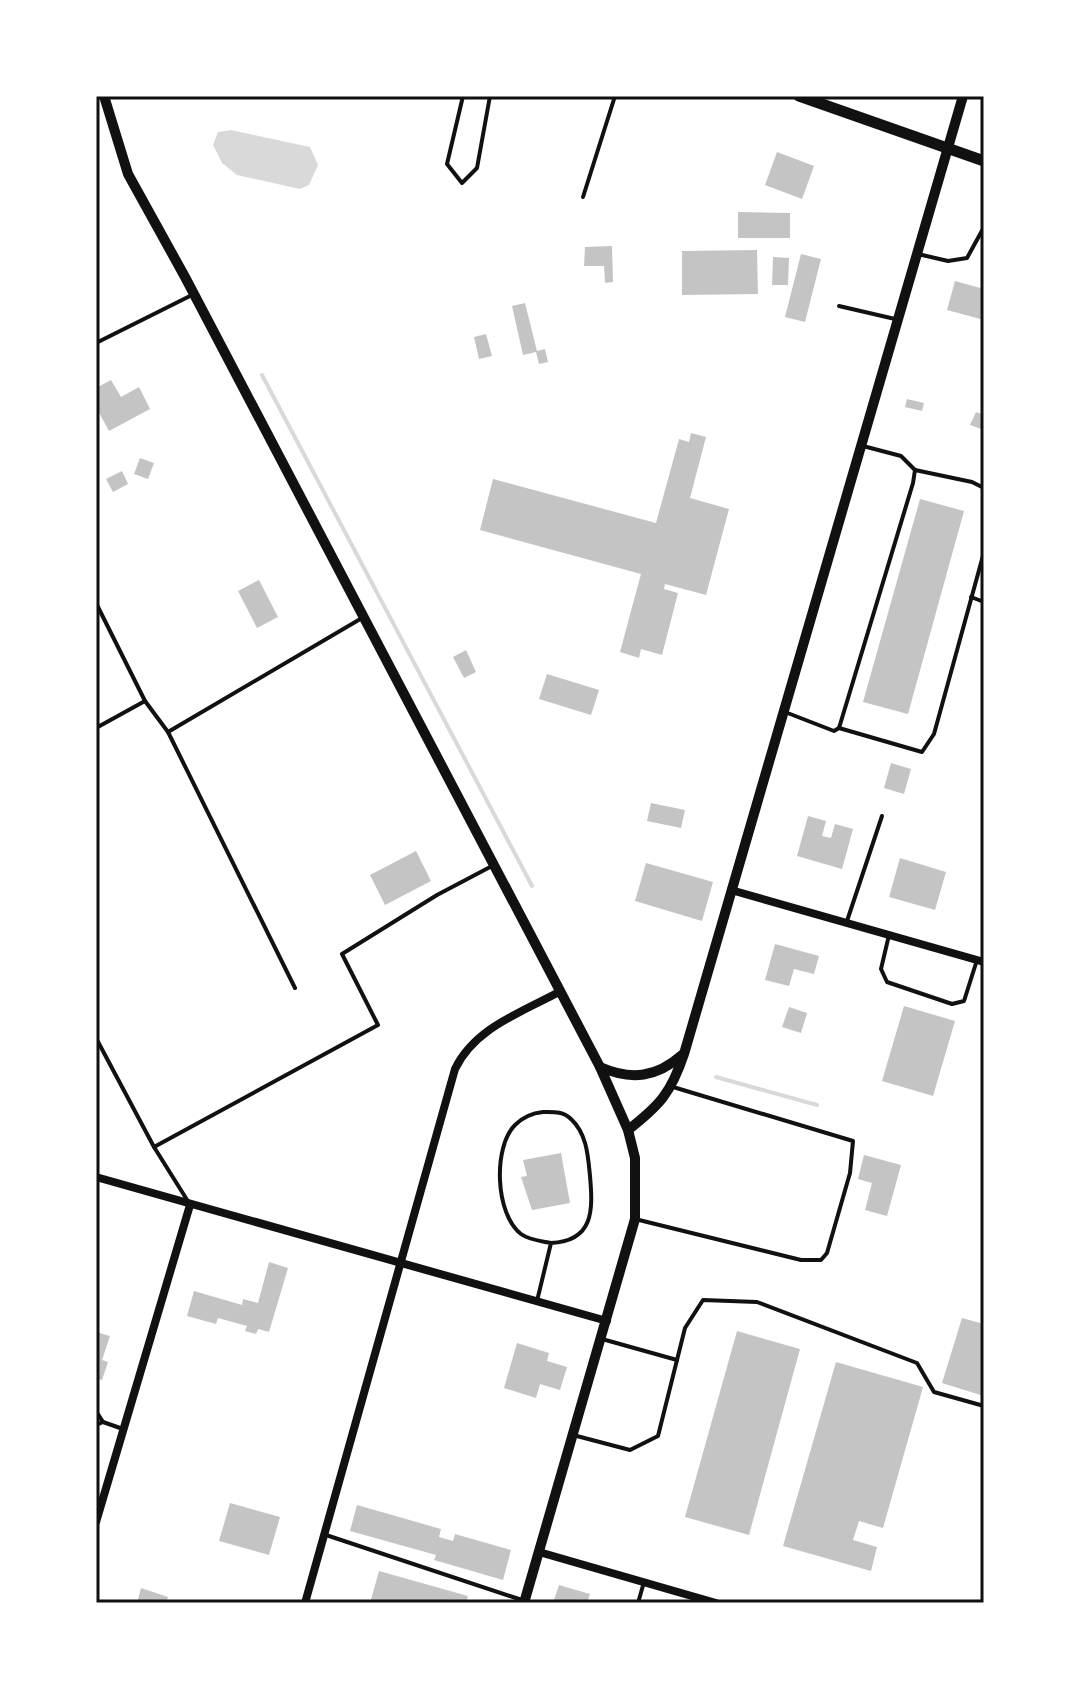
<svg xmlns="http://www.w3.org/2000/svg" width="1080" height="1699" viewBox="0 0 1080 1699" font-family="'PT Sans Narrow',sans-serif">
<rect width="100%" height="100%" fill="#fff"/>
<polygon fill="#d9d9d9" points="231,130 310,147 318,165 309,185 300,189 237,175 222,163 213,145 218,132"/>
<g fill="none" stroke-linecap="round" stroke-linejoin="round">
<g stroke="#d9d9d9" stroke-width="4">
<polyline points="262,375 532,886"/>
<polyline points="716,1077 817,1105"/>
</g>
</g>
<g fill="#c4c4c4">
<polygon points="777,152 814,166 802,199 765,185"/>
<polygon points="738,212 790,213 790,238 738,238"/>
<polygon points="612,246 613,282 605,283 604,266 584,266 585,247"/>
<polygon points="757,250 758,294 682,295 682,251"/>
<polygon points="801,254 821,259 805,322 785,317"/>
<polygon points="773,257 789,258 788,285 772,285"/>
<polygon points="955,281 984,289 984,320 947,310"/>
<polygon points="525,303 537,351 545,349 548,362 539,364 536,352 523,355 512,306"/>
<polygon points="486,334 492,356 479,359 474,337"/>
<polygon points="111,380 121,397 139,387 150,409 109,431 96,407 96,388"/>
<polygon points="907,399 924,403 922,411 905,407"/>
<polygon points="976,412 984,415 984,430 970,425"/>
<polygon points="691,433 706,437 690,498 729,509 706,595 665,584 664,589 678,593 662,655 641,649 639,658 620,652 641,574 480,530 493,479 656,523 679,439 689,442"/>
<polygon points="140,458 154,463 148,479 134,474"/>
<polygon points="122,471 128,484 113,492 106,479"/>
<polygon points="920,499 964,511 908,714 863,702"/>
<polygon points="259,580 278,617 257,628 238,591"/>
<polygon points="466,650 476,672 464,678 453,657"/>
<polygon points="547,674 599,690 591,715 539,699"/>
<polygon points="891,763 911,769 904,794 884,788"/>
<polygon points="651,803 685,810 681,828 647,821"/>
<polygon points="808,816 826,821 822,836 831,838 835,824 853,829 842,869 797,856"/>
<polygon points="416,851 431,881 385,905 370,875"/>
<polygon points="900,858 946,872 935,910 889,897"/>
<polygon points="646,863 713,882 702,921 635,901"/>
<polygon points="775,944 819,956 814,974 794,969 789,986 765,980"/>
<polygon points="904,1006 955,1021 933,1096 882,1081"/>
<polygon points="789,1007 807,1013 801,1033 782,1027"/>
<polygon points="561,1153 570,1203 532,1210 521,1177 527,1176 523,1160"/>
<polygon points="864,1155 901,1165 887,1216 865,1210 872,1183 858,1179"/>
<polygon points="269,1262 288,1268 269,1332 258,1329 256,1334 245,1331 247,1326 218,1318 216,1324 187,1316 194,1291 242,1305 243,1299 258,1303"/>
<polygon points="962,1318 984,1324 984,1396 942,1383"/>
<polygon points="737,1331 800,1349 749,1535 685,1517"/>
<polygon points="96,1332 110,1336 102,1360 108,1362 102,1380 96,1378"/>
<polygon points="517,1343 549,1353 547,1361 567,1367 560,1390 540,1384 536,1398 504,1388"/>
<polygon points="836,1362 923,1387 883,1528 859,1521 853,1540 877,1547 871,1571 783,1546"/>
<polygon points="230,1503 280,1517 269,1555 219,1541"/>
<polygon points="357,1505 441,1529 439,1537 453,1541 455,1534 511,1550 503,1580 434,1560 436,1555 350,1531"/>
<polygon points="379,1571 468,1596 466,1603 370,1603"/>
<polygon points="559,1585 590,1594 587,1603 553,1603"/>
<polygon points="141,1588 168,1597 166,1603 137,1603"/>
</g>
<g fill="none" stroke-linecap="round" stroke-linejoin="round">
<g stroke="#111" stroke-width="4">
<polyline points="463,96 447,164 462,183 477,168 490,96"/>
<polyline points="583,197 615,96"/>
<polyline points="918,254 948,261 967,258 984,227"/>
<polyline points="839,306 895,319"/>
<polyline points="96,343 194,294"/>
<polyline points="915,470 972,482 984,488"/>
<polyline points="971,597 984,602"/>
<polyline points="96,603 145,701 168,732"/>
<polyline points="785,712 834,731 839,728 913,483 915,470 901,456 863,446"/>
<polyline points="96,728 145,701"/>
<polyline points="839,728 922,752 934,734 984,552"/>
<polyline points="847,921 882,816"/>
<polyline points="889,935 881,969 887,982 952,1004 964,1001 977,960"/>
<polyline points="295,988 168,732 362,618"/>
<polyline points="96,1038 154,1147 189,1203"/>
<polyline points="154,1147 378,1025 342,954 437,895 492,866"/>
<polyline points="635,1219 801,1260 821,1260 827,1253 850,1173 853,1141 673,1087"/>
<path d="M537,1301L551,1243C541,1241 529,1240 521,1234C495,1214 493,1147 515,1125C522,1118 533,1113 543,1112C553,1112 563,1111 571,1119C587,1134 588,1156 590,1176C593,1210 594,1241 551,1243"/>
<polyline points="602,1339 677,1360"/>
<polyline points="96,1411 103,1422 96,1425"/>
<polyline points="103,1422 123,1429"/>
<polyline points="573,1435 630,1450 658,1436 685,1328 703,1300 757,1302 917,1363 934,1392 984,1406"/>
<polyline points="326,1535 522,1600"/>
<polyline points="638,1603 644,1582"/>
</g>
<g stroke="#111" stroke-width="8">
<polyline points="731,890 984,962"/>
<polyline points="96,1177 607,1321"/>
<polyline points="96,1522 190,1205"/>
<polyline points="539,1552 716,1603"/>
<path d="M305,1603L455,1069C475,1028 520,1013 559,992"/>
</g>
<g stroke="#111" stroke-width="10">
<polyline points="104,96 128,174 185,277 600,1067 628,1130 635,1158 635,1219 524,1603"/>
<path d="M600,1067C632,1081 657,1077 682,1055"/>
<path d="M628,1130C660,1105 671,1093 684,1054L963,96"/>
</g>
<polyline stroke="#111" stroke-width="11" points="799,96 984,161"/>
</g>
<rect width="1080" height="1699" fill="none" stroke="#ffffff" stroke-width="196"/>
<rect x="98" y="98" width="884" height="1503" fill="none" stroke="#111" stroke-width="3"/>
</svg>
